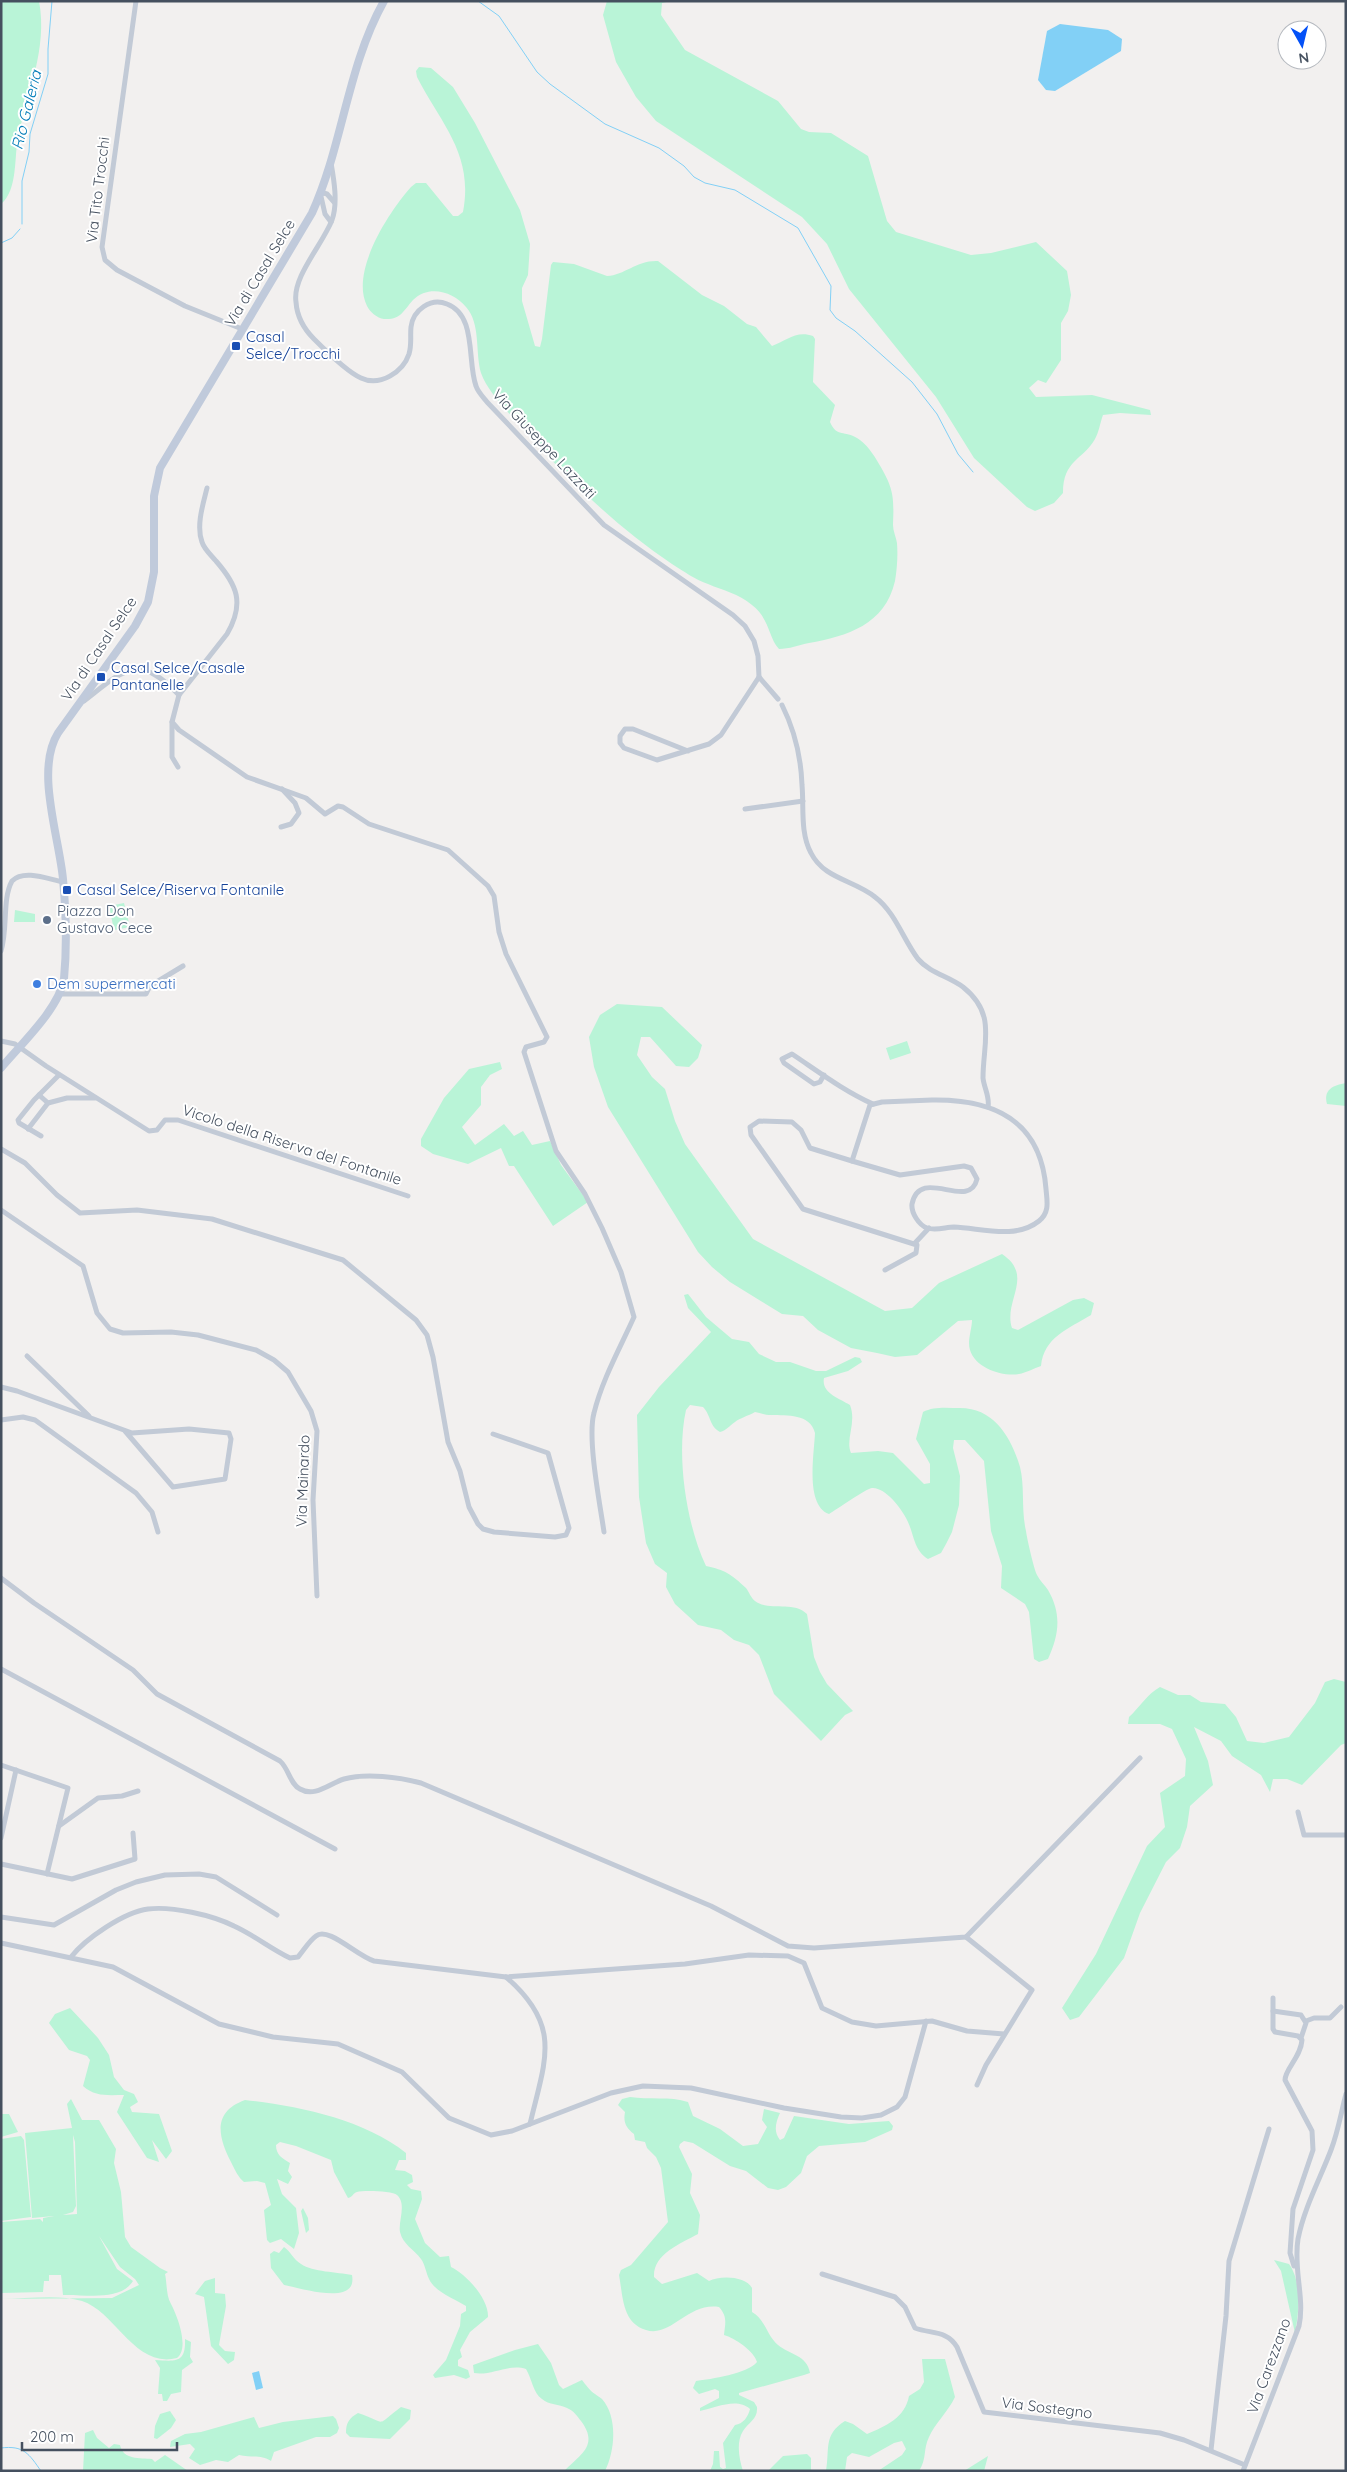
<svg xmlns="http://www.w3.org/2000/svg" width="1347" height="2472" viewBox="0 0 1347 2472" font-family="Quicksand,sans-serif">
<rect width="100%" height="100%" fill="#f2f0ef"/>
<g fill="#b9f4d7" fill-rule="evenodd">
<path d="M1,1H39C48,49 27,93 18,138C14,157 18,190 1,204Z"/>
<path d="M607,1H671L662,3L661,15L685,50L778,101L801,129L809,132L831,133L868,156L887,221L896,232L971,255L991,253L1036,242L1067,271L1071,295L1068,311L1061,323V360L1046,383L1038,380L1029,388L1036,397L1092,395L1150,410L1151,415L1120,413L1103,415C1100,423 1099,432 1095,439C1083,460 1063,460 1063,493L1054,503L1035,511L1027,507L974,458L936,397L849,289L827,244L802,217L656,121L636,97L616,62L603,15Z"/>
<path d="M419,67L431,68L453,87L475,123L520,210L530,244L528,275L522,288V301L535,346L540,347L542,339L551,265L553,262L574,264L607,276C625,275 637,260 658,261L702,295L724,306L747,324L756,327L772,346C786,341 796,330 813,336L815,339L813,382L835,405L830,422C837,438 845,430 857,438C866,443 874,455 879,464C894,489 894,497 893,525C893,531 896,537 897,543C898,556 897,569 895,581C885,625 847,636 809,643C799,645 789,649 779,649C768,637 770,619 752,605C738,593 724,591 708,584C696,580 683,571 672,564C609,522 556,467 506,410C497,399 486,387 481,373C475,352 481,324 466,307C454,292 429,284 413,300C403,311 401,320 384,319C377,318 370,312 367,306C350,272 388,213 411,187L416,183H426L453,216H458L463,212C474,154 441,124 417,77L416,71Z"/>
<polygon points="124,903 130,927 114,930 109,906"/>
<polygon points="15,910 35,914 35,922 14,922"/>
<path d="M617,1004L662,1007L702,1045L698,1058L689,1067L676,1066L650,1037H641L637,1055L652,1077L665,1089L675,1121L685,1144L753,1239L885,1311L912,1308L939,1283L1002,1254C1035,1276 1003,1301 1012,1328L1018,1330L1073,1300L1084,1298L1094,1303L1091,1315C1068,1329 1044,1337 1041,1366C1034,1368 1026,1373 1019,1374C1003,1377 975,1368 970,1350C967,1341 972,1329 972,1320L958,1321L917,1355L895,1357L877,1353L851,1348L818,1330L803,1316L782,1314L730,1282L712,1267L698,1252L608,1107L594,1067L589,1037L600,1015Z"/>
<polygon points="907,1041 911,1053 890,1060 886,1048"/>
<polygon points="500,1062 502,1069 490,1075 481,1087 481,1105 462,1127 475,1145 504,1124 514,1136 523,1131 532,1145 550,1141 561,1165 588,1202 553,1226 514,1166 509,1166 501,1148 468,1164 433,1154 421,1146 421,1139 444,1098 469,1069"/>
<path d="M1346,1083V1106L1327,1104C1323,1090 1333,1085 1346,1083Z"/>
<path d="M688,1294L706,1317L732,1339L749,1342L759,1354L776,1362H790L816,1371H826L855,1357L860,1358L862,1362L848,1371L824,1378C821,1393 839,1398 850,1405C857,1423 845,1439 851,1453L878,1451L893,1453L924,1484L930,1483V1464L916,1439L923,1412C934,1406 948,1408 960,1408C994,1408 1011,1437 1020,1467C1025,1487 1021,1510 1026,1531C1027,1539 1034,1569 1037,1575C1040,1581 1045,1585 1048,1590C1062,1614 1059,1635 1048,1659L1039,1662L1034,1659L1029,1612L1025,1604L1001,1588L1002,1566L991,1531L984,1461L965,1440H954L953,1448L960,1476L959,1505L952,1532L946,1544L941,1553L928,1559C913,1550 914,1532 906,1518C901,1508 885,1487 872,1488C867,1488 836,1510 829,1514C805,1505 814,1455 815,1433C810,1413 787,1416 771,1415C765,1415 760,1413 755,1412C748,1416 740,1418 735,1422C729,1426 727,1430 720,1432C709,1426 711,1415 703,1407L690,1405L686,1410C676,1455 686,1524 706,1566C725,1570 731,1574 746,1588C749,1592 751,1598 755,1601C770,1612 792,1600 807,1614L814,1657L820,1672L827,1684L853,1711L845,1715L821,1741L774,1694L759,1655L749,1645L734,1640L721,1630L698,1625L675,1604L666,1587L667,1573L655,1564L646,1543L639,1497L637,1415L659,1387L711,1332L688,1308L684,1295Z"/>
<path d="M1334,1679L1346,1682V1743L1341,1745L1302,1785L1287,1779H1273L1270,1792L1261,1775L1232,1756L1221,1741L1194,1727L1208,1761L1213,1785L1190,1806L1187,1827L1180,1848L1166,1862L1140,1913L1124,1958L1079,2017L1070,2020L1062,2008L1096,1954L1147,1846L1165,1827L1160,1793L1185,1776L1186,1759L1172,1729L1160,1724H1128L1129,1717C1140,1707 1147,1694 1160,1687L1178,1695H1190L1201,1702L1225,1704L1236,1717L1247,1741L1264,1743L1289,1737L1315,1703L1325,1682Z"/>
<path d="M70,2008L98,2038L109,2055L114,2077L124,2090L134,2094L138,2102L130,2107L132,2112L159,2114L172,2151L166,2159L152,2140L159,2162L147,2158L117,2112L124,2095C108,2095 95,2097 83,2086L90,2060L87,2056L69,2050L49,2023L55,2014Z"/>
<path d="M630,2097C649,2100 670,2096 688,2102L693,2116L720,2129L743,2146L758,2144L767,2127L762,2120L764,2109L780,2113C776,2122 773,2131 780,2140L784,2138L794,2116L849,2124L889,2121L893,2126L892,2130L865,2142L819,2146L807,2156L801,2173L786,2187L778,2190L768,2188L746,2171L730,2166L693,2143L684,2141L680,2144L679,2147L692,2174L690,2193L700,2215L698,2234C680,2244 653,2254 654,2277L662,2284L697,2273L709,2281C720,2275 746,2276 752,2288V2312C765,2319 767,2336 778,2345C790,2355 807,2355 810,2373L804,2375L739,2393V2395L754,2402L757,2407C758,2419 749,2422 743,2431C736,2442 739,2459 743,2471H710L713,2464L714,2451H719L720,2467L723,2469L726,2468L723,2443L735,2425C743,2424 748,2417 750,2409C737,2397 715,2408 700,2411V2408L719,2398V2391L715,2389L699,2394L693,2388L696,2381C711,2379 747,2374 757,2362C754,2351 735,2338 724,2335C725,2324 728,2317 719,2307C688,2302 671,2338 646,2330C622,2323 623,2296 619,2275L621,2270L631,2265L668,2222L661,2168L656,2157L647,2148L645,2142L635,2140L634,2134C626,2128 623,2122 625,2112L618,2105L622,2099Z"/>
<path d="M71,2099L82,2120H99L116,2149L114,2163L121,2192L125,2237L131,2247L160,2268L168,2272L165,2274C167,2282 166,2296 171,2304C177,2315 190,2348 177,2358C135,2369 116,2312 82,2301C58,2294 26,2299 1,2299L112,2298L139,2285L135,2279L120,2267L99,2236L117,2269L133,2281C120,2302 84,2294 63,2295L61,2275H49V2281H44L43,2292L1,2293V2222L40,2219L43,2222V2218L54,2216L32,2218L25,2133L72,2128L67,2104ZM73,2135L75,2142L77,2214L63,2215L73,2212L76,2206Z"/>
<path d="M245,2100C298,2106 363,2119 406,2153V2160H399L395,2170L405,2171L412,2175L413,2182L407,2185L411,2189L421,2191L422,2199L415,2219L425,2243L440,2257L449,2256L451,2267C466,2274 489,2299 488,2317L470,2332L460,2350L462,2357L458,2360V2366L468,2370L470,2377L466,2379L454,2375L435,2378L433,2375L446,2360L460,2326L461,2314L466,2311V2306C455,2299 435,2292 429,2279C426,2273 425,2264 421,2259C414,2249 403,2245 400,2232C398,2221 407,2204 397,2195C393,2191 363,2190 357,2192C353,2193 353,2197 348,2198L334,2172L331,2160L296,2146L280,2142L276,2145C276,2155 282,2158 290,2163L288,2171L292,2177L288,2184L277,2179L282,2194L296,2208L299,2233L294,2249L281,2239L270,2243L267,2240L264,2210L271,2205L265,2183L257,2181L244,2182C238,2177 235,2170 231,2162C218,2137 212,2112 245,2100Z"/>
<polygon points="1,2114 9,2114 18,2132 1,2137"/>
<polygon points="21,2136 24,2140 31,2217 1,2221 1,2139"/>
<polygon points="303,2208 308,2218 309,2230 306,2233 301,2211"/>
<path d="M284,2247C291,2252 293,2259 301,2264C313,2272 337,2272 352,2275C358,2307 301,2288 284,2285L271,2268L270,2254L274,2251L279,2253Z"/>
<path d="M1274,2260L1289,2264C1302,2282 1299,2313 1295,2333L1281,2271Z"/>
<polygon points="215,2278 215,2293 225,2294 226,2306 219,2345 225,2351 235,2352 234,2360 228,2364 211,2346 204,2297 195,2294 205,2281"/>
<path d="M185,2339L191,2342L190,2357L193,2362L182,2370L181,2392L171,2394L167,2401H163L162,2394H158L160,2368L155,2360C175,2361 186,2364 185,2339Z"/>
<path d="M538,2344L551,2363L559,2385L563,2389L582,2380C586,2385 590,2391 595,2394C597,2396 600,2397 602,2399C618,2417 615,2451 605,2471H564C581,2454 599,2445 581,2421C577,2416 574,2411 567,2408C559,2404 549,2405 542,2399C533,2393 532,2379 526,2369C509,2363 492,2376 474,2373L473,2365L515,2350Z"/>
<path d="M922,2359H945L955,2397C948,2412 935,2423 929,2437C923,2449 927,2459 919,2471H878L902,2455L906,2449L902,2441L894,2443L869,2457L852,2453L847,2457L845,2471H826C830,2448 823,2435 845,2421L853,2424L867,2434C886,2426 905,2418 909,2396L920,2389L924,2382Z"/>
<path d="M401,2407L411,2410L410,2419L390,2439L350,2437L346,2433C346,2423 349,2418 358,2413C390,2424 374,2427 401,2407Z"/>
<polygon points="170,2411 176,2420 171,2428 157,2439 154,2438 155,2426 160,2414"/>
<path d="M333,2416L336,2419L339,2428L337,2433L330,2437H316L274,2452L271,2461C261,2454 250,2458 239,2455L228,2462L216,2460L200,2465L189,2458L195,2449L190,2444L170,2447L171,2441L185,2434L201,2432L254,2417L259,2428L283,2422Z"/>
<path d="M93,2430L97,2438L109,2448L114,2444L120,2445C123,2460 140,2458 152,2459L155,2462L165,2455L188,2471H83L85,2433Z"/>
<polygon points="807,2454 811,2458 811,2471 768,2471 783,2456"/>
<polygon points="988,2456 984,2471 964,2471"/>
</g>
<g fill="#82d0f6">
<polygon points="1060,24 1108,30 1122,39 1121,51 1055,91 1046,90 1038,80 1047,31"/>
<polygon points="259,2371 263,2388 256,2390 252,2373"/>
</g>
<g fill="none" stroke-linecap="round" stroke-linejoin="round">
<g stroke="#82d0f6" stroke-width="1">
<polyline points="478,1 499,16 537,72 550,84 605,124 659,148 684,166 694,177 705,183 735,190 798,228 831,286 830,310 836,318 855,331 912,382 937,414 958,454 973,472"/>
<polyline points="22,224 22,181 29,152 30,134 48,74 48,49 52,1"/>
<polyline points="1,243 12,238 20,229"/>
<path d="M1,2448C24,2445 29,2454 41,2471"/>
</g>
<g stroke="#c2cad6" stroke-width="5">
<polyline points="136,1 102,247 105,260 117,270 185,306 242,329"/>
<path d="M331,163C334,180 338,203 332,220C323,244 292,277 296,302C297,317 304,329 314,339C325,350 347,372 361,378C380,387 403,372 409,354C412,344 410,336 411,327C413,310 431,297 447,304C477,315 467,362 476,386C478,392 483,397 487,402L604,525L733,615L745,626L754,641L758,656L759,677L721,735L709,744L657,760L624,748L620,743V736L625,729H633L688,751"/>
<polyline points="331,222 325,214 320,192 327,194 334,202"/>
<polyline points="759,677 778,699"/>
<path d="M179,695L227,634C245,603 237,585 216,561C211,555 204,549 202,542C196,526 203,504 207,488"/>
<path d="M84,701C124,670 138,652 179,695L172,722L179,730L247,777L306,798L325,814L338,806L343,807L369,824L448,850L488,886L494,896L499,932L506,954L547,1037L544,1042L526,1047L524,1052L556,1151L585,1194L602,1228L621,1272L634,1317C620,1348 602,1380 594,1413C587,1438 600,1504 604,1532"/>
<path d="M782,705C795,731 801,757 802,785C804,807 800,833 811,853C824,879 854,880 875,897C895,912 903,939 918,959C930,973 948,976 963,987C997,1014 983,1042 983,1078C984,1088 990,1097 988,1107"/>
<polyline points="172,722 172,757 178,767"/>
<polyline points="745,809 803,801"/>
<polyline points="281,827 291,824 299,813 295,803 282,789"/>
<path d="M1,951C8,929 2,899 12,881C24,869 48,879 63,882"/>
<polyline points="59,994 146,994 150,986 183,966"/>
<polyline points="1,1041 15,1044 46,1066 149,1131 157,1130 165,1120 178,1120 408,1196"/>
<path d="M824,1075L820,1082L814,1084L784,1063L782,1059L792,1054C819,1072 844,1091 873,1104"/>
<polyline points="39,1095 48,1103 67,1098 95,1098"/>
<path d="M932,1100C995,1099 1041,1121 1046,1189C1047,1201 1050,1212 1039,1221C1015,1240 981,1228 954,1227C946,1227 936,1231 927,1228C919,1225 911,1213 912,1204C920,1165 969,1212 977,1179L971,1168L964,1166L900,1175L852,1161L870,1105L882,1102Z"/>
<polyline points="28,1129 48,1103"/>
<polyline points="41,1136 19,1123 18,1120 34,1100 59,1075"/>
<polyline points="1,1149 25,1163 57,1195 80,1213 137,1210 212,1219 343,1260 416,1320 427,1335 433,1357 448,1442 460,1471 469,1507 478,1524 483,1529 494,1532 555,1537 566,1535 569,1528 548,1453 493,1434"/>
<polyline points="852,1161 810,1148 801,1130 792,1122 759,1121 750,1127 751,1135 803,1209 917,1245 916,1253 885,1270"/>
<polyline points="1,1210 83,1266 97,1313 110,1329 123,1333 171,1332 198,1335 256,1350 274,1360 288,1372 311,1411 317,1431 313,1500 317,1596"/>
<polyline points="915,1243 929,1228"/>
<polyline points="27,1356 89,1416"/>
<polyline points="1,1387 17,1391 132,1433 189,1429 229,1433 231,1439 225,1479 173,1487 125,1431"/>
<polyline points="1,1420 23,1417 35,1420 136,1493 152,1512 158,1532"/>
<path d="M1,1578L34,1603L133,1670L157,1694L280,1761C289,1769 290,1784 300,1789C315,1798 330,1783 344,1779C366,1773 399,1777 421,1783L711,1906L788,1946L814,1948L966,1937L1140,1758"/>
<polyline points="1,1669 335,1849"/>
<polyline points="1,1765 68,1788 47,1874"/>
<polyline points="1298,1812 1304,1835 1346,1835"/>
<polyline points="59,1826 98,1798 122,1796 138,1791"/>
<polyline points="1,1838 16,1770"/>
<polyline points="1,1864 72,1879 135,1859 133,1833"/>
<polyline points="1,1917 54,1925 116,1890 136,1882 165,1875 199,1874 216,1877 277,1915"/>
<polyline points="966,1937 1032,1990 986,2065 977,2085"/>
<polyline points="1,1943 113,1967 219,2024 273,2037 338,2044 402,2072 449,2118 491,2135 512,2131 611,2093 643,2086 691,2088 784,2108 841,2117 862,2118 881,2115 897,2107 905,2097 926,2021"/>
<path d="M71,1957C85,1939 124,1912 148,1909C172,1906 212,1915 234,1926C254,1935 271,1949 290,1958L298,1957C304,1950 309,1941 316,1936C328,1926 357,1956 374,1961L506,1977L685,1964L749,1955L788,1956L804,1963L822,2008L852,2022L876,2026L932,2021L967,2031L1004,2034"/>
<path d="M506,1977C563,2026 545,2060 530,2124"/>
<path d="M1273,1998V2029L1275,2032L1298,2036L1302,2040C1301,2057 1285,2069 1285,2080L1312,2131L1313,2150L1293,2209L1290,2253L1294,2266"/>
<polyline points="1273,2011 1301,2015 1306,2023 1301,2038"/>
<polyline points="1306,2021 1314,2018 1330,2018 1341,2007"/>
<path d="M822,2274L895,2297L905,2307L915,2328C931,2334 947,2330 957,2347L984,2412L1160,2433L1184,2440L1245,2465"/>
<polyline points="1211,2450 1226,2316 1229,2261 1269,2129"/>
<path d="M1243,2471L1299,2326C1305,2298 1293,2269 1298,2239C1304,2208 1320,2179 1331,2150C1338,2132 1341,2113 1346,2094"/>
</g>
<path stroke="#c0cadb" stroke-width="8" d="M1,1068C20,1045 59,1009 64,979C67,947 66,911 63,879C59,836 35,770 58,733L135,626L148,602L154,572V496L160,468L312,213C343,145 347,67 384,1"/>
</g>
<g fill="#1a4fb4" stroke="#fff" stroke-width="2">
<rect x="231" y="341" width="10" height="10" rx="2.5"/>
<rect x="96" y="672" width="10" height="10" rx="2.5"/>
<rect x="62" y="885" width="10" height="10" rx="2.5"/>
</g>
<circle fill="#5c6f8a" stroke="#fff" stroke-width="2" cx="47" cy="920" r="5"/>
<circle fill="#3f7fe0" stroke="#fff" stroke-width="2" cx="37" cy="984" r="5"/>
<g text-anchor="middle" stroke-width="4" stroke-linejoin="round" paint-order="stroke">
<g font-size="15" fill="#45505f" stroke="#fff">
<text transform="translate(98 190) rotate(-83)" y="5">Via Tito Trocchi</text>
<text transform="translate(260 273) rotate(-59)" y="5">Via di Casal Selce</text>
<text transform="translate(544 444) rotate(47)" y="5">Via Giuseppe Lazzati</text>
<text transform="translate(99 649) rotate(-56)" y="5">Via di Casal Selce</text>
<text transform="translate(292 1145) rotate(18)" y="5">Vicolo della Riserva del Fontanile</text>
<text transform="translate(303 1481) rotate(-88)" y="5">Via Mainardo</text>
<text transform="translate(1269 2366) rotate(-70)" y="5">Via Carezzano</text>
<text transform="translate(1047 2408) rotate(7)" y="5">Via Sostegno</text>
</g>
<g font-size="15" fill="#164399" stroke="#fff" text-anchor="start">
<text x="246" y="342">Casal<tspan x="246" dy="17">Selce/Trocchi</tspan></text>
<text x="111" y="673">Casal Selce/Casale<tspan x="111" dy="17">Pantanelle</tspan></text>
<text x="77" y="895">Casal Selce/Riserva Fontanile</text>
</g>
<g font-size="15" fill="#4e5e75" stroke="#fff" text-anchor="start">
<text x="57" y="916">Piazza Don<tspan x="57" dy="17">Gustavo Cece</tspan></text>
</g>
<g font-size="15" fill="#366cbe" stroke="#fff" text-anchor="start">
<text x="47" y="989">Dem supermercati</text>
</g>
<g font-size="16" font-style="italic" fill="#007bb8" stroke="#fff">
<text transform="translate(26 110) rotate(-76)" y="6">Rio Galeria</text>
</g>
</g>
<rect width="1347" height="2472" fill="none" stroke="#45505f" stroke-width="5"/>
<g transform="translate(1302 45) rotate(172)"><circle r="24" fill="#ffffff" stroke="#b5b9bf"/>
<path d="M0-4L9 19L0 12L-9 19Z" fill="#0451f7"/>
<text y="-8" font-size="14" font-weight="bold" text-anchor="middle" fill="#45505f">N</text>
</g>
<path d="M22 2442v8h155v-8" fill="none" stroke="#45505f" stroke-width="2.5"/>
<text x="30" y="2442" font-size="15" fill="#45505f" stroke="#ffffff" stroke-width="4" paint-order="stroke">200 m</text>
</svg>
